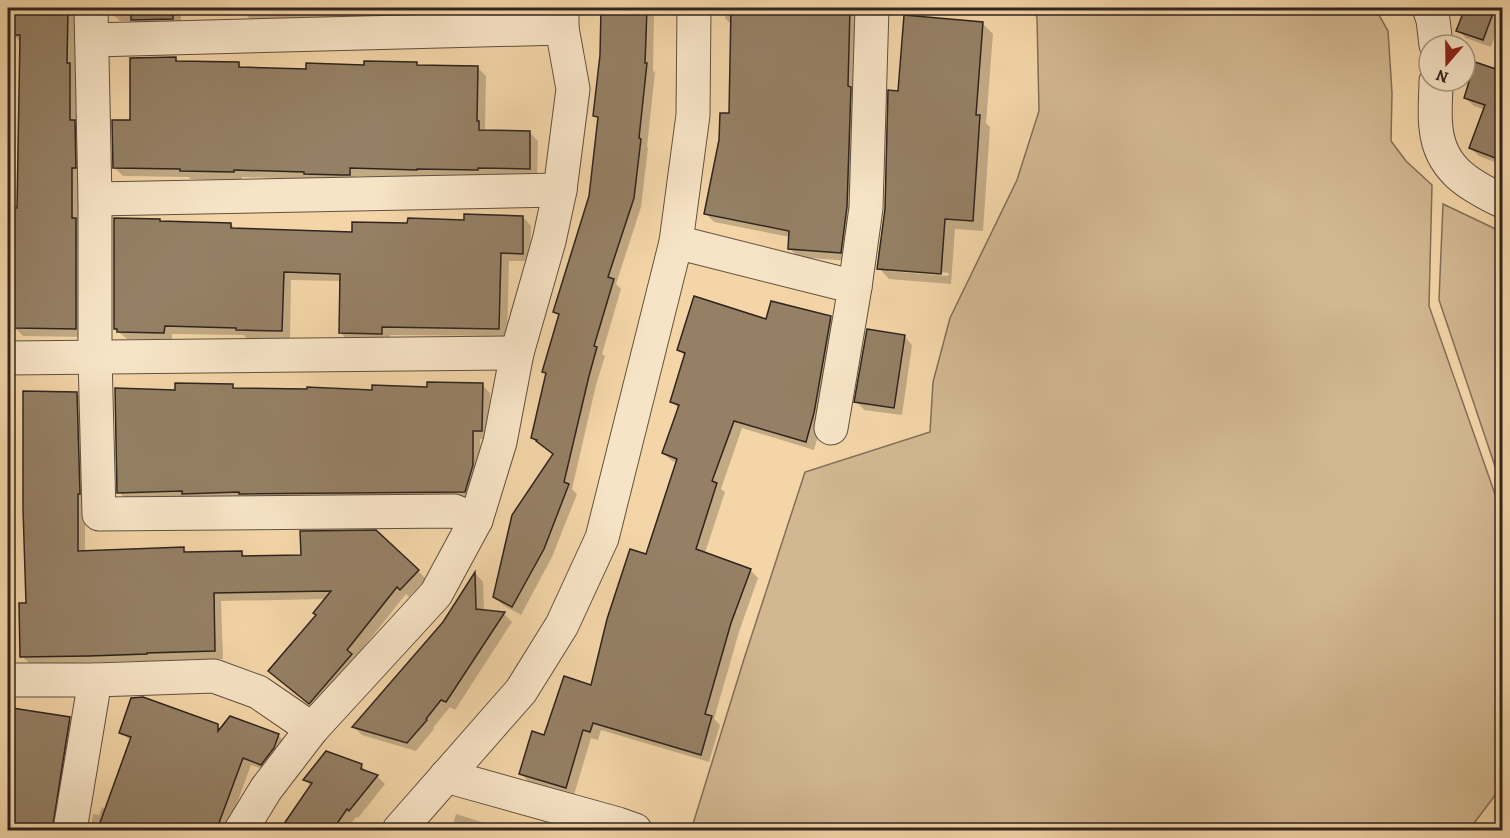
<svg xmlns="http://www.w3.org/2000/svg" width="1510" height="838" viewBox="0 0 1510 838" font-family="Alegreya,serif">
<rect width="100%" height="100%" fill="#f3d5a7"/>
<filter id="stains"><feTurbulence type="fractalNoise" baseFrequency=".00333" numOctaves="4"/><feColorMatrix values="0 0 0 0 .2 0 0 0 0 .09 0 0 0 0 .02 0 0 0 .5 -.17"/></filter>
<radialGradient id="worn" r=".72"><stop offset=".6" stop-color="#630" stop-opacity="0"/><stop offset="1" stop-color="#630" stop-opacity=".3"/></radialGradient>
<g fill="#d2b790" stroke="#816e57" stroke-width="1.5">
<polygon points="1034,8 1375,8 1388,31 1392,93 1391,141 1406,161 1432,185 1429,306 1502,514 1502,786 1469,830 692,830 692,827 744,659 805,472 930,432 933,382 950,318 1017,180 1039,111 1037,18"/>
<polygon points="1443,204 1502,232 1502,487 1439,300"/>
</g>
<g fill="#0003" fill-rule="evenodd">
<polygon points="14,8 83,8 76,21 75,70 78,73 84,337 23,336 15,328 19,209 21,42 13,35"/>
<polygon points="110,8 546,8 545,18 252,21 246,15 181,15 181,27 141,28 134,21 120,21 111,13"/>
<polygon points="602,8 653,8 654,12 653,71 655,72 647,147 648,148 641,207 616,284 621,289 602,354 605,356 596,385 572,489 577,494 552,557 521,615 503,605 495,597 554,455 545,447 541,446 532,438 547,375 543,371 560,317 554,311 590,197 599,120 595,116 601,55"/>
<polygon points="726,8 860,8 849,261 798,257 789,248 790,237 714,222 706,214 730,115 732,25 725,18"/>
<polygon points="1466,8 1502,8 1502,14 1491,47 1466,38 1458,30"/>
<path d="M982,23L993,34L986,123L990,127L983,231L955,229L951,284L889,279L879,268L900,92ZM888,268L949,273L948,276L888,271Z"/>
<polygon points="175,58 179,62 238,64 243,68 308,70 417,64 419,67 478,68 486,76 485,129 486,131 530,133 538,141 537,177 425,178 357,176 357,183 311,179 242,177 242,180 190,179 189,177 123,176 115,168 131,122"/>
<polygon points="1502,73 1502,165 1479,156 1470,148 1485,110 1474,106 1465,98"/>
<polygon points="523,217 531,226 530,261 509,261 507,336 390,335 390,342 348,341 340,332 341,281 291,280 290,339 246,338 244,335 172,334 172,341 127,339 115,329 162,223 231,224 236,230 353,233 409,225"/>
<polygon points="830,317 839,326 822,422 814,450 742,428 721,489 725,492 705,553 750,570 758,578 739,632 714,719 720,725 709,762 601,730 598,740 591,738 574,795 529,782 521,774 545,737 592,687 647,556 677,463 672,461 663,453 679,409 672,402 686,357 678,349 767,321"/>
<polygon points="904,336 912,345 902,415 864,410 856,401"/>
<polygon points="482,385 490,393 489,439 480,439 481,474 473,500 127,501 119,492 176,391 232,386 236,389 373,391"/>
<polygon points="76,393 85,401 85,552 183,548 188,554 241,552 247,558 418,571 426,579 409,597 406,594 355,658 318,711 278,679 327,599 221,601 223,659 30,664 22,656 28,605"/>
<polygon points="476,574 483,582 484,611 504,614 512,622 455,710 450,707 433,728 434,729 416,751 362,735 354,727 444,623"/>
<polygon points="13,710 69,719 77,727 60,830 8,830 8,767 10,756 8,753 8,747"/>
<polygon points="217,726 221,729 278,735 286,743 270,772 251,765 227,830 90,830 93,814 99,815 102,807 106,809 131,741 120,732"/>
<polygon points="361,766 369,773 377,776 385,784 358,818 356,817 346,830 281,830 312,787 305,780"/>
<polygon points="456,814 506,830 451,830"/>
</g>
<g fill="#958065" stroke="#30241e" stroke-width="1.5">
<polygon points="12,8 68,8 67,63 70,63 70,120 75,120 76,168 72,168 72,218 76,218 76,329 13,328 13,208 17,208 20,35 12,35"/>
<polygon points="131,8 173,8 173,19 131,20"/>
<polygon points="601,8 647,8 645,63 647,63 639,138 641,139 634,198 608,277 614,279 594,346 597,347 589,376 564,482 569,484 544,549 512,607 493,597 512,515 553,454 536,441 537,440 531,438 546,373 542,372 559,314 553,312 589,196 598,117 593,116 600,55"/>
<polygon points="731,8 850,8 848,86 851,87 847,206 841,253 788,249 789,231 704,214 719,140 720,113 729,113"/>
<polygon points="1465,8 1495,8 1483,40 1456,31"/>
<polygon points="904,15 983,22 976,115 980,115 973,221 945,219 941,274 877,269 885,209 888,90 898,91"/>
<polygon points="176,57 176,61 239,62 239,67 306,69 306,63 364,65 364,61 417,62 417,65 478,66 477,121 479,121 479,130 530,131 530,169 478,168 478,170 417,169 417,170 350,168 350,175 341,175 304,174 304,172 234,170 234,172 180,171 180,169 113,168 112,120 130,120 130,58"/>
<polygon points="1475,62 1499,70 1501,66 1503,66 1503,161 1469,148 1485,105 1464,98"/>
<polygon points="464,214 523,216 523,254 501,253 499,329 382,327 382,334 339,333 340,274 284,272 282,331 236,330 236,328 165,326 164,333 117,332 117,329 114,329 114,218 160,219 160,221 231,223 231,228 352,232 352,222 407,223 408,218 464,220"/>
<polygon points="694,296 766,319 771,301 831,316 814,413 806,442 734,421 712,481 717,483 696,549 751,569 731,623 705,714 712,716 701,755 593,723 590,732 583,730 566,788 519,774 532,731 544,735 564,676 591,685 607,619 630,549 646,554 677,459 662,453 679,405 670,402 685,353 677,350"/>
<polygon points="867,329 905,335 894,408 854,402"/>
<polygon points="427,382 483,383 482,431 473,431 473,465 465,492 239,494 239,492 182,494 182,491 117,493 115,388 175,390 175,383 233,384 233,388 307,389 307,387 372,390 372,385 427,387"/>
<polygon points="23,391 77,392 80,494 78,494 78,551 184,547 184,552 242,551 242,556 301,555 300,531 376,530 419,570 400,590 397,587 347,650 352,654 309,704 268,671 316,615 313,613 331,591 214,593 215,651 147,653 147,654 89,656 20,657 19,603 26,603 23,509"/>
<polygon points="475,572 476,609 505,612 446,702 441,700 426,719 427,720 407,743 352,727 443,622"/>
<polygon points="143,697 218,724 218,731 230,716 279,734 274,748 261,765 243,758 216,831 97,831 131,737 119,733 131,698"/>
<polygon points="12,708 70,717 52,831 33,831 8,824 8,737"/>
<polygon points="326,751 362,764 361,769 378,775 349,811 347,809 332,831 279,831 312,783 303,780"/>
</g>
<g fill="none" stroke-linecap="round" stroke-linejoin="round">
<g stroke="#615040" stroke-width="35">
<g id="minor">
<polyline points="91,8 95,199 95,357 99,514 454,511 476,520"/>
<polyline points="1429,8 1433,20 1436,45"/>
<polyline points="92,40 562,28"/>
<path d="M1436,81C1436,96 1434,113 1436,128C1440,169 1469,185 1502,201"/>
<polyline points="95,199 560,190"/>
<polyline points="676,242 855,287 831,428"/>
<polyline points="855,287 866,208 872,8"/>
<polyline points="8,358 517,353"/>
<polyline points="8,680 95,680 214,676 258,692 312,729"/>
<polyline points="446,776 618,824 635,830"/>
<polyline points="70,830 95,680"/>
<polyline points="241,830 266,789 312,729 436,594 476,520 500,442 517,353 549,241 560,190 573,89 562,28 562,8"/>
<polyline points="399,830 521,691 562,625 602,538 676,242 693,115 694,8"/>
</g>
</g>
<use href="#minor" stroke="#f7e4c6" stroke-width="33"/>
</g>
<rect width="1510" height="838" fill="none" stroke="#f3d5a7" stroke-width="30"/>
<rect x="9" y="9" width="1492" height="820" fill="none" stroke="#30241e" stroke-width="3"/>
<rect x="15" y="15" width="1480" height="808" fill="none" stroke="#30241e" stroke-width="1.5"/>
<g transform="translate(1447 63) rotate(200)"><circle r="28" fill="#f7e4c6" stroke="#a79783" stroke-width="1.5"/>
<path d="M0-4.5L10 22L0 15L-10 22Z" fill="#8f2418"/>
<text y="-9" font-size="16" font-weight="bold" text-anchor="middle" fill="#30241e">N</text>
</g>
<rect width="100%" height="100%" filter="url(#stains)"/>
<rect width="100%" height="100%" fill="url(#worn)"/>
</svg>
